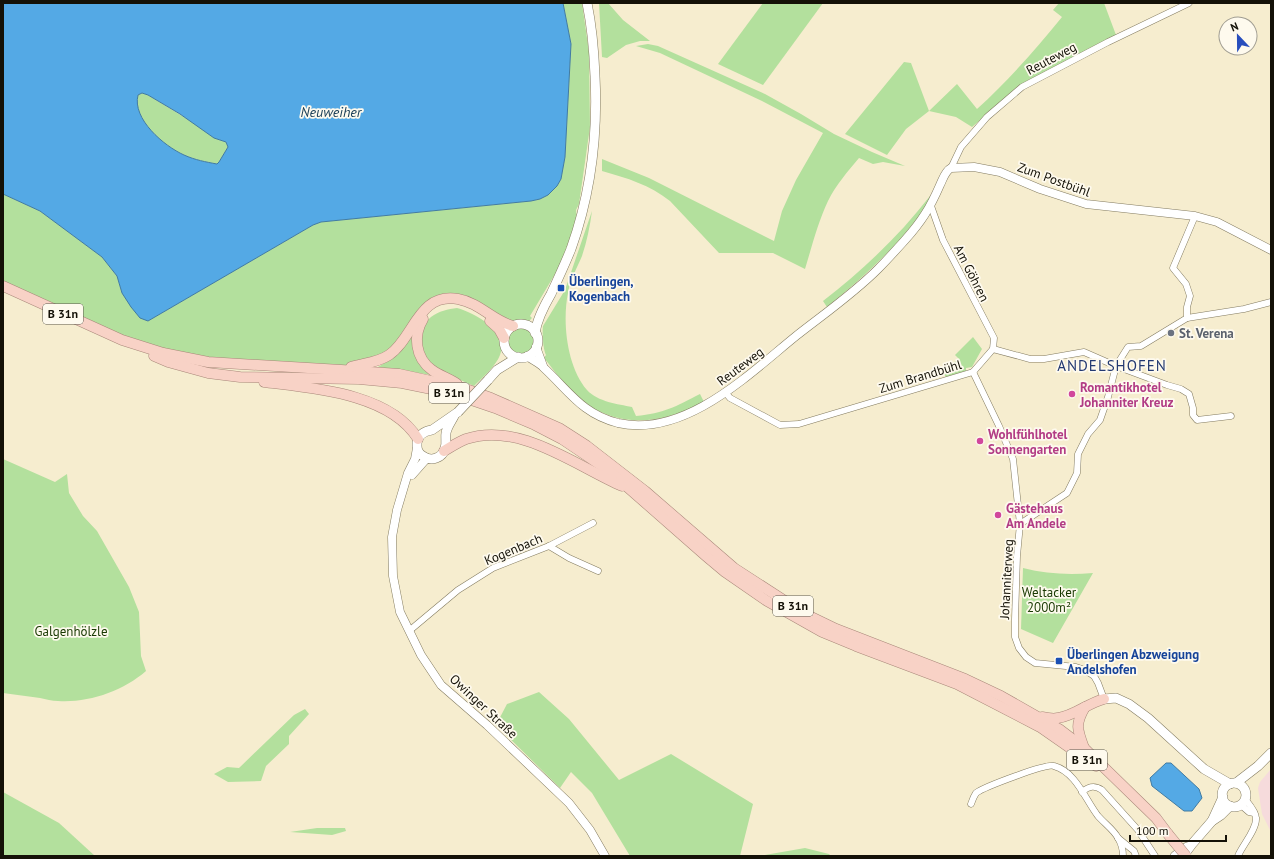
<svg xmlns="http://www.w3.org/2000/svg" width="1274" height="859" viewBox="0 0 1274 859" font-family="'PT Sans',sans-serif">
<rect width="100%" height="100%" fill="#f6edcf"/>
<polygon fill="#f6dbdc" points="1271,769 1271,832 1262,814 1258,788 1260,782"/>
<g fill="#b3e09d">
<path d="M563,3H582L589,52L590,127L579,204L576,210L577,218L561,264L530,316L532,318L525,325C558,339 517,376 505,347C503,341 505,335 509,330L475,305L437,302L389,355L341,370L163,353L3,286V194L40,211L102,257L117,276L122,293L148,321L313,225L321,222L531,201L540,199L548,195L557,186L561,179L565,157L571,44Z"/>
<polygon points="599,3 608,3 623,20 650,41 640,41 626,45 607,58 602,57"/>
<polygon points="763,3 823,3 763,85 718,64"/>
<path d="M1059,3H1104L1116,35L1022,84L972,127L956,117L929,111L906,129L887,155L845,134L904,62L911,63L929,111L957,84L977,109C1008,81 1035,50 1062,17L1053,10Z"/>
<path d="M648,44L658,46L765,94L801,114L834,134L872,152L905,166L883,162L873,164L859,158C848,171 836,185 828,201C818,222 812,246 805,269L773,253H719L670,201C650,185 627,178 602,171V159L649,178L774,241L782,211L796,180L823,133L762,101L660,53L636,46Z"/>
<path d="M142,93L148,95L197,125L214,138L226,142L228,147L219,162L218,164C206,162 195,160 184,155C164,146 132,119 138,95Z"/>
<path d="M930,196L931,199C903,242 866,275 827,307L823,301C863,270 899,236 930,196Z"/>
<path d="M592,211C590,226 587,241 582,256C577,268 570,280 568,293C562,322 567,367 587,390C598,402 618,404 632,407L636,416C664,413 675,407 700,394L704,402C672,419 635,428 601,412C597,410 591,408 587,405C570,393 557,374 544,358L546,355C543,350 542,332 543,326L565,290Z"/>
<path d="M457,308C475,313 510,332 500,355C496,366 482,378 474,386C464,381 441,373 433,366C419,355 417,328 431,317C439,311 448,309 457,308Z"/>
<path d="M415,332L432,375L378,367C394,358 404,347 415,332Z"/>
<polygon points="973,337 982,349 972,367 966,368 966,371 946,378 943,370 959,359 955,355"/>
<path d="M3,459L55,482L67,474L69,493L83,516L97,531L129,587L139,612L141,656L146,671C123,691 89,703 58,701C52,701 46,699 40,698C28,696 15,695 3,693Z"/>
<path d="M1023,568C1046,574 1069,575 1093,573L1053,643L1021,629Z"/>
<polygon points="539,692 569,719 619,780 671,754 753,804 740,856 630,856 592,793 571,772 560,788 496,725 507,704"/>
<polygon points="305,709 309,714 289,736 289,744 266,766 261,781 228,782 214,774 227,767 239,768 294,715"/>
<polygon points="3,792 59,823 95,856 3,856"/>
<polygon points="317,828 345,828 346,831 332,835 290,832"/>
<polygon points="805,848 829,854 831,856 759,856"/>
</g>
<g fill="#54a9e5" stroke="#417ba2" fill-rule="evenodd">
<path d="M3,3H563L571,44L565,157L561,179L557,186L548,195L540,199L531,201L321,222L313,225L148,321L140,318L131,307L122,293L117,276L102,257L40,211L3,194ZM142,93L148,95L180,114L214,138L226,142L228,147L219,162L217,164C206,162 195,160 184,155C164,146 132,119 138,95Z"/>
<polygon points="1166,763 1171,763 1199,789 1202,798 1192,811 1184,811 1152,786 1150,778"/>
</g>
<g fill="none" stroke-linecap="round" stroke-linejoin="round">
<g stroke="#837b60" stroke-width="7">
<g id="minor">
<polyline points="951,168 961,147 987,117 1022,87 1108,42 1189,3"/>
<polyline points="931,206 943,240 994,338 993,349"/>
<polyline points="1187,318 1187,307 1190,296 1186,284 1173,268 1195,216"/>
<polyline points="973,372 993,349 1030,359 1044,359 1084,352 1116,366 1167,385 1181,389 1189,394 1193,408 1193,415 1197,420 1231,416"/>
<polyline points="725,392 730,398 780,425 799,424 973,372 999,426 1013,459 1020,524 1017,556 1015,619 1015,637 1019,648 1026,657 1035,663 1076,667 1085,670 1094,676 1098,683 1104,699"/>
<polyline points="1020,524 1067,493 1077,473 1078,454 1088,434 1100,420 1108,397 1116,366 1128,347 1141,346 1187,318 1244,309 1271,302"/>
<polyline points="549,546 569,558 598,571"/>
<polyline points="409,631 458,590 493,568 549,546 593,523"/>
<path d="M1082,792C1089,786 1095,785 1102,790L1138,830L1155,856"/>
<path d="M971,804C972,801 974,796 976,793C984,787 1047,763 1054,766C1076,772 1085,799 1098,816C1104,823 1114,830 1118,838C1121,843 1123,850 1123,856"/>
<polyline points="1241,805 1249,812 1254,813"/>
<polyline points="1118,838 1134,851 1136,856"/>
<path d="M1238,856C1242,846 1257,829 1256,818C1256,812 1249,804 1245,799"/>
</g>
</g>
<g stroke="#837b60" stroke-width="9">
<g id="tertiary">
<polyline points="536,347 543,366"/>
<path d="M527,356C532,360 540,363 544,368C569,391 582,414 618,423C685,438 749,374 796,336C824,314 853,294 878,269C887,260 896,250 905,240C922,221 930,208 940,185C943,179 945,171 951,168L974,167L1000,172L1040,189L1086,204L1195,216L1217,222L1271,250"/>
<polyline points="417,448 415,459 408,473 397,510 392,537 393,576 400,612 421,655 441,685 487,725 569,803 590,830 605,856"/>
<polyline points="412,475 427,458"/>
</g>
</g>
<g stroke="#837b60" stroke-width="10">
<g id="secondary">
<circle cx="521" cy="341" r="17"/>
<path d="M535,333C537,319 544,306 551,294C558,279 565,264 571,249C591,193 598,136 595,76C594,51 592,27 587,3"/>
<polyline points="488,380 497,370 518,357"/>
<path d="M454,416C451,422 447,427 446,433C445,438 447,443 445,448C443,458 431,462 423,456C419,454 417,450 417,446C416,436 424,431 432,430L458,412"/>
<polyline points="1104,699 1116,698 1129,704 1148,718 1204,769 1230,784"/>
<polyline points="1236,783 1258,766 1271,753"/>
<circle cx="1234" cy="795" r="12"/>
<polyline points="1212,821 1223,797"/>
<polyline points="1175,856 1187,847"/>
<polyline points="1183,856 1192,844 1212,821 1221,815 1230,806"/>
</g>
</g>
<g stroke="#a88779" stroke-width="11">
<g id="trunk">
<polyline points="3,286 122,340 163,353 208,362 341,370 399,374 463,388 491,398 559,428 587,446 645,491 734,568 805,614 836,629 965,679 1001,696 1059,729 1084,748 1156,818 1168,834"/>
<path d="M423,319C413,335 415,358 432,370C440,376 449,378 457,384"/>
<polyline points="490,321 499,329 504,338"/>
<polyline points="154,356 168,362 208,373 240,377 359,379 402,383 451,393 495,408 535,425 562,439 608,470 706,556 725,572 767,601 822,632 856,646 957,684 1040,727 1096,766"/>
<path d="M351,367C364,363 377,363 389,355C414,338 418,292 458,299C480,303 493,321 513,326"/>
<path d="M264,382C312,388 390,393 418,439"/>
<path d="M444,451C451,447 458,442 466,439C519,421 576,466 622,486"/>
<path d="M1042,717C1047,718 1053,719 1058,718C1074,716 1088,703 1104,699"/>
<path d="M1084,748C1077,729 1075,724 1085,707"/>
</g>
</g>
<use href="#minor" stroke="#fff" stroke-width="6"/>
<use href="#tertiary" stroke="#fff" stroke-width="8"/>
<use href="#secondary" stroke="#fff" stroke-width="9"/>
<use href="#trunk" stroke="#f8d2c6" stroke-width="10"/>
<g stroke="#837b60" stroke-width="10" stroke-linecap="butt">
<polyline id="secondary-bridge" points="458,412 488,380"/>
</g>
<g stroke="#a88779" stroke-width="11" stroke-linecap="butt">
<polyline id="trunk-bridge" points="1168,834 1186,856"/>
</g>
<use href="#secondary-bridge" stroke="#fff" stroke-width="9"/>
<use href="#trunk-bridge" stroke="#f8d2c6" stroke-width="10"/>
</g>
<g fill="#1a4fb4" stroke="#fefaee" stroke-width="1.5">
<rect x="557" y="284" width="8" height="8" rx="2"/>
<rect x="1055" y="657" width="8" height="8" rx="2"/>
</g>
<circle fill="#6b7280" stroke="#fefaee" stroke-width="1.5" cx="1171" cy="333" r="4"/>
<g fill="#d1479c" stroke="#fefaee" stroke-width="1.5">
<circle cx="1072" cy="394" r="4"/>
<circle cx="980" cy="441" r="4"/>
<circle cx="998" cy="515" r="4"/>
</g>
<g text-anchor="middle" stroke-width="3.5" stroke-linejoin="round" paint-order="stroke">
<g fill="#fefaee" stroke="#5a574c" stroke-width="1">
<rect x="43" y="304" width="40" height="20" rx="3"/>
<rect x="429" y="383" width="40" height="20" rx="3"/>
<rect x="773" y="596" width="40" height="20" rx="3"/>
<rect x="1067" y="750" width="40" height="20" rx="3"/>
</g>
<g font-size="12" font-weight="bold" fill="#141107">
<text x="63" y="318">B 31n</text>
<text x="449" y="397">B 31n</text>
<text x="793" y="610">B 31n</text>
<text x="1087" y="764">B 31n</text>
</g>
<g font-size="13" fill="#141107" stroke="#fefaee">
<text transform="translate(1051 58) rotate(-28)" y="5">Reuteweg</text>
<text transform="translate(1054 179) rotate(20)" y="5">Zum Postbühl</text>
<text transform="translate(972 273) rotate(63)" y="5">Am Göhren</text>
<text transform="translate(740 366) rotate(-37)" y="5">Reuteweg</text>
<text transform="translate(920 376) rotate(-17)" y="5">Zum Brandbühl</text>
<text transform="translate(513 549) rotate(-23)" y="5">Kogenbach</text>
<text transform="translate(1006 579) rotate(-87)" y="5">Johanniterweg</text>
<text transform="translate(484 706) rotate(43)" y="5">Owinger Straße</text>
</g>
<g font-size="13" font-weight="bold" fill="#164399" stroke="#fefaee" text-anchor="start">
<text x="569" y="286">Überlingen,<tspan x="569" dy="15">Kogenbach</tspan></text>
<text x="1067" y="659">Überlingen Abzweigung<tspan x="1067" dy="15">Andelshofen</tspan></text>
</g>
<g font-size="13" font-weight="bold" fill="#5b616d" stroke="#fefaee" text-anchor="start">
<text x="1179" y="338">St. Verena</text>
</g>
<g font-size="13" font-weight="bold" fill="#b23c85" stroke="#fefaee" text-anchor="start">
<text x="1080" y="392">Romantikhotel<tspan x="1080" dy="15">Johanniter Kreuz</tspan></text>
<text x="988" y="439">Wohlfühlhotel<tspan x="988" dy="15">Sonnengarten</tspan></text>
<text x="1006" y="513">Gästehaus<tspan x="1006" dy="15">Am Andele</tspan></text>
</g>
<g font-size="13" fill="#183900" stroke="#fefaee">
<text x="1049" y="597">Weltacker<tspan x="1049" dy="15">2000m²</tspan></text>
<text x="71" y="636">Galgenhölzle</text>
</g>
<g font-size="14" font-style="italic" fill="#1a3e57" stroke="#fefaee">
<text x="331" y="117">Neuweiher</text>
</g>
<g font-size="15" letter-spacing="1" fill="#233971" stroke="#fefaee">
<text x="1112" y="371">ANDELSHOFEN</text>
</g>
</g>
<rect width="1274" height="859" fill="none" stroke="#141107" stroke-width="8"/>
<g transform="translate(1238 36) rotate(338)"><circle r="19" fill="#fefaee" stroke="#a09d92"/>
<path d="M0-3L7 15L0 10L-7 15Z" fill="#284ebd"/>
<text y="-6" font-size="11" font-weight="bold" text-anchor="middle" fill="#141107">N</text>
</g>
<path d="M1130 835v6h96v-6" fill="none" stroke="#141107" stroke-width="2"/>
<text x="1136" y="835" font-size="12" fill="#141107" stroke="#fefaee" stroke-width="3" paint-order="stroke">100 m</text>
</svg>
